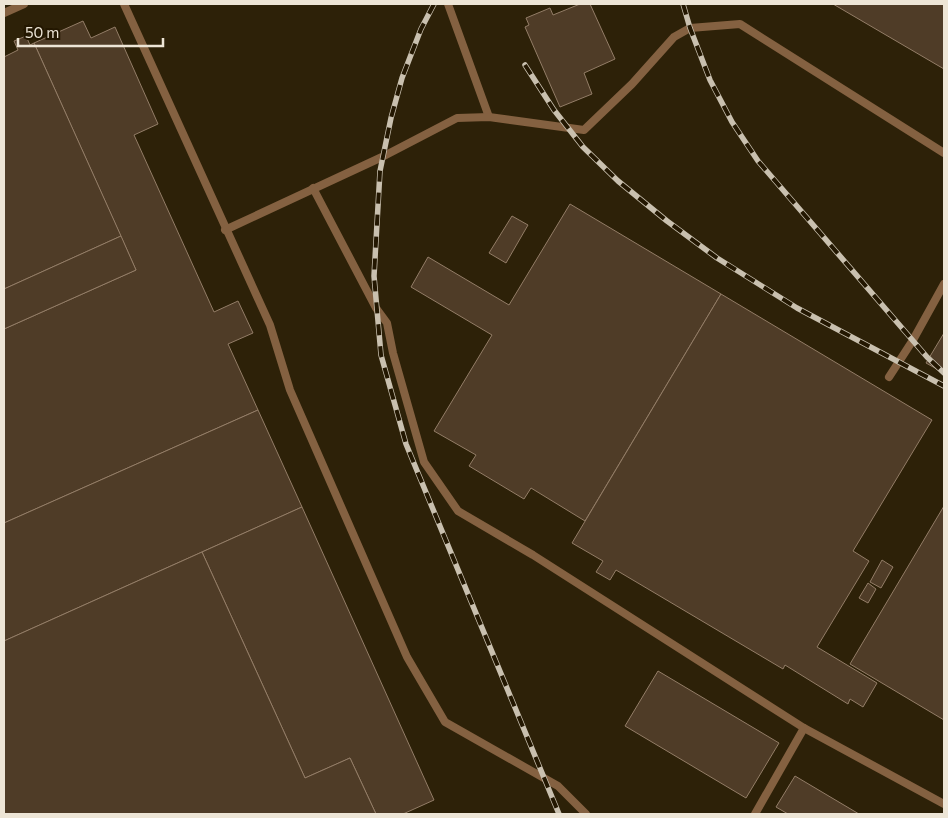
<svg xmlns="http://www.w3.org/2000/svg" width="948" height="818" viewBox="0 0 948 818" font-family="Commissioner,sans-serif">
<rect width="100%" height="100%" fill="#2d2108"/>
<g fill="#4f3c27" stroke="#937d67">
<polygon points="580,4 590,4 615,59 584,73 592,94 560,107 525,27 529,25 526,18 550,8 553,15"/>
<polygon points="833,4 944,4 944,69"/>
<polygon points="83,21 91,38 115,27 158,124 134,135 214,312 238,301 253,333 228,344 258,410 4,523 4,329 136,270 34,43"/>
<polygon points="26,36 30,45 34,43 121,236 4,289 4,57 18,50 14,41"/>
<polygon points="570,204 721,294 585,521 531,488 524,499 469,466 476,455 434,431 492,335 411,287 428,257 509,305"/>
<polygon points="512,216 528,225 506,263 489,253"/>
<polygon points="121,236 136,270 4,329 4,289"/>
<polygon points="721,294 932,420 853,551 869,561 817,647 877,683 863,707 850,699 848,704 785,665 783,669 616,570 610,580 596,572 603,561 572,543"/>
<polygon points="944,333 944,373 926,363"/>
<polygon points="258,410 302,507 4,641 4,523"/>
<polygon points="944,506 944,720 850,664"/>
<polygon points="302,507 434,800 403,814 376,814 350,758 305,778 202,552"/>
<polygon points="202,552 305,778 350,758 376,814 4,814 4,641"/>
<polygon points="882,560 893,567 881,588 870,582"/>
<polygon points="868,583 876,589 868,603 859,598"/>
<polygon points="658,671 779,743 746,798 625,726"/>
<polygon points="795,776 859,814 788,814 776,807"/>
</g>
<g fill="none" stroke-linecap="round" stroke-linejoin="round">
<g stroke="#846141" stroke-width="8">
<polyline points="124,4 270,325 290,390 407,657 445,722 558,786 586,814"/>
<polyline points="448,4 489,117"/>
<polyline points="4,13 24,4"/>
<polyline points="313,188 376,308 387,323 393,353 424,462 458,511 533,555 804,728 944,804"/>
<polyline points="225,230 382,157 457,118 489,117 584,130 632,84 674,37 690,28 740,24 944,153"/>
<polyline points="889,377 913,340 944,284"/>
<polyline points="755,814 804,728"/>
</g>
<g stroke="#c9c0af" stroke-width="5.5">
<g id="rail">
<polyline points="434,4 421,29 402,78 391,118 380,171 374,276 381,355 406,444 559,814"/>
<polyline points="683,4 690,28 710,80 732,122 758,161 927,357 944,373"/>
<polyline points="525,65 554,110 583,147 618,181 667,221 717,258 797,308 944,386"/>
</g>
</g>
<use href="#rail" stroke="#231701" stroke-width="4" stroke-dasharray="11" stroke-linecap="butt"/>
</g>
<rect width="948" height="818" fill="none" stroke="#ede5d6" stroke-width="10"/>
<path d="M18 38v8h145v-8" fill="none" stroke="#ede5d6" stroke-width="2.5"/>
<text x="25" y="38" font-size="15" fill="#ede5d6" stroke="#231701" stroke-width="4" paint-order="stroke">50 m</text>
</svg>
